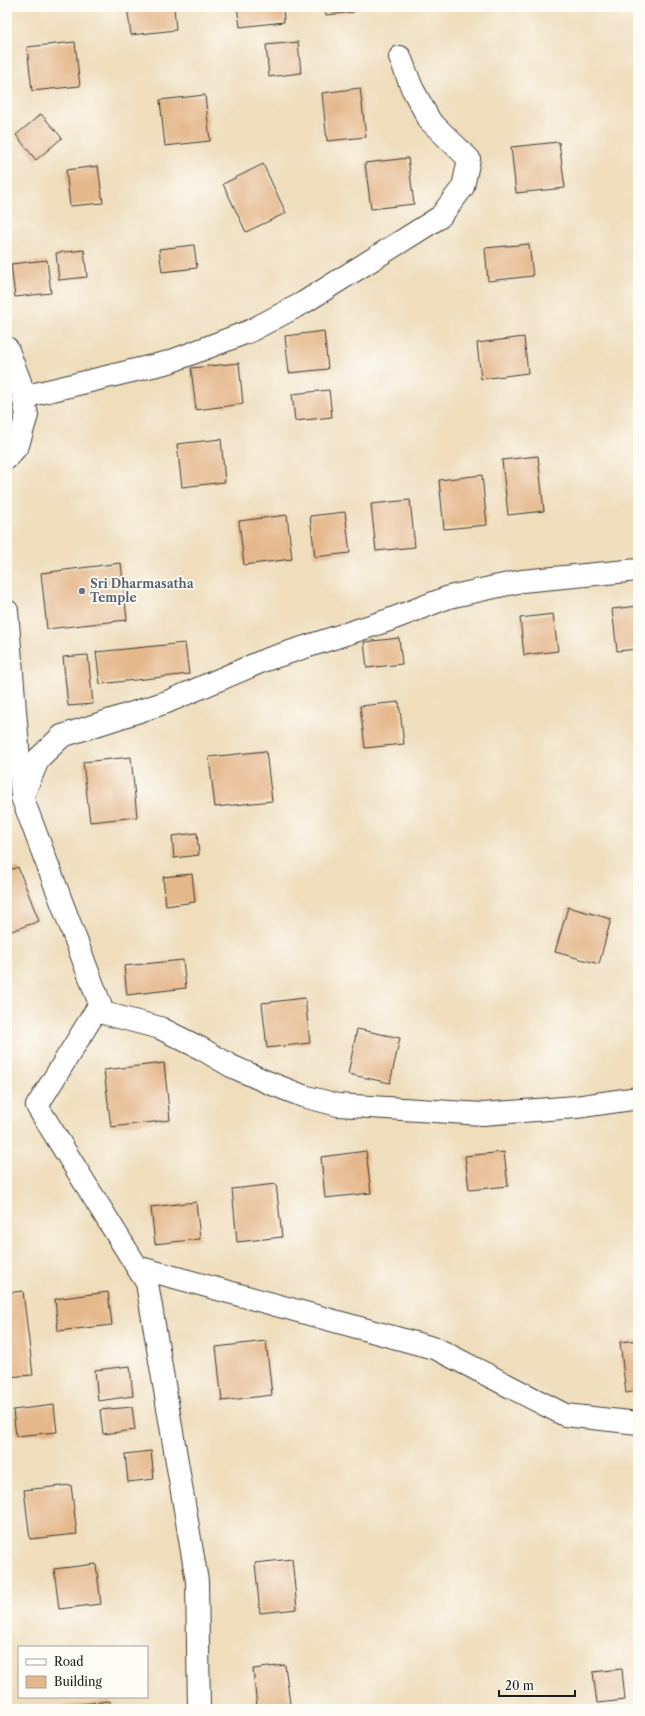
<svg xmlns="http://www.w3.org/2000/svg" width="645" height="1716" viewBox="0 0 645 1716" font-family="'Libre Caslon Text',serif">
<rect width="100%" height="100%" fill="#fdfcf7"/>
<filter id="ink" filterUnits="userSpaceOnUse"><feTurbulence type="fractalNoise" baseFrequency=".025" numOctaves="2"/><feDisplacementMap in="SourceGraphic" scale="8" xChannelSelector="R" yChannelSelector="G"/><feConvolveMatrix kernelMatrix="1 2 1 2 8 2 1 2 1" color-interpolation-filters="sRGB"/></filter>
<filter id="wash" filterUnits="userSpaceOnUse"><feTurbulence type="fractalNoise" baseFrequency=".012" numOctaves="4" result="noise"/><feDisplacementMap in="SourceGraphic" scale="16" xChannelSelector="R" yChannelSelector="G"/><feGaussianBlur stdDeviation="0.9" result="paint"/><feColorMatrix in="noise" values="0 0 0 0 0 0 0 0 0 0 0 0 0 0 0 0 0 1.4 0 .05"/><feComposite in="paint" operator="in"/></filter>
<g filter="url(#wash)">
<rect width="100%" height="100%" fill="#efddbb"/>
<g id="blocks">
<g fill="#e5b88c">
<polygon points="127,7 174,7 176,30 131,35"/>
<polygon points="237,7 283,7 284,22 240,27"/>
<polygon points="325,7 354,7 354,12 326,15"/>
<polygon points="75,42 80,86 32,91 27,47"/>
<polygon points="298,42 301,73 269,77 266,45"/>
<polygon points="360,88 366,137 327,141 322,93"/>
<polygon points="205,95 210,141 165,146 160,100"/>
<polygon points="41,114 62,138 36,160 16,135"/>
<polygon points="559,142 565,188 516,193 511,147"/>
<polygon points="408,158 414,204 371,209 365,163"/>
<polygon points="263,164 286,213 246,232 223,184"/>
<polygon points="98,166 103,203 70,206 66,170"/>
<polygon points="529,244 533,276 488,281 485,248"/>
<polygon points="194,245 197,268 162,272 159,249"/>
<polygon points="84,250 87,277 59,280 56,253"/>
<polygon points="47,260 51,293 15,297 11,264"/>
<polygon points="324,331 328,369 289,373 285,336"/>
<polygon points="524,337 528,373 481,379 477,343"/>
<polygon points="239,363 243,404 196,410 191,368"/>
<polygon points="329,390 332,417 295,421 292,394"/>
<polygon points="221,439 225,482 182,487 177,444"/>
<polygon points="538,456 544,511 508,515 502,460"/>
<polygon points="482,475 487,525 444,529 439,480"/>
<polygon points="410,500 415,547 376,551 371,504"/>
<polygon points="345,512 350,553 315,557 310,516"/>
<polygon points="287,515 292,559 244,565 239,521"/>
<polygon points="121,563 127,620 47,629 41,573"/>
<polygon points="638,606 638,649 617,651 612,609"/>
<polygon points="553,614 558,651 524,655 520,618"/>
<polygon points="399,638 402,664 367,668 364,642"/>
<polygon points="185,643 189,674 100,684 96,652"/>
<polygon points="88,655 93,704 68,706 63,657"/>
<polygon points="399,702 404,744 365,748 360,706"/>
<polygon points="266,751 272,801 215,807 209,757"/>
<polygon points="131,757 137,817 90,822 83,762"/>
<polygon points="197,833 199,855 174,858 172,836"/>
<polygon points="18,867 39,921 9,932 7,927 7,871"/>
<polygon points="192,874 195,902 166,906 163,877"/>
<polygon points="568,907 611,919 599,964 555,952"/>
<polygon points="183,960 186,988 127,995 124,966"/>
<polygon points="305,998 310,1043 267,1048 262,1003"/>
<polygon points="357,1029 400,1038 390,1083 348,1074"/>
<polygon points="164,1063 170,1120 111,1127 104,1070"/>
<polygon points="366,1151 371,1193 325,1198 321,1157"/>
<polygon points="504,1152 508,1186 469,1190 465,1156"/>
<polygon points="276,1184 282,1237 237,1242 232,1189"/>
<polygon points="196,1202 200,1239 155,1244 151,1207"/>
<polygon points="23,1291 33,1375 7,1377 7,1293"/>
<polygon points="108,1292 112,1325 58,1331 55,1299"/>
<polygon points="638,1340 638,1391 626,1393 620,1342"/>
<polygon points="266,1341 272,1395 222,1401 216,1347"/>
<polygon points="130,1366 133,1396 98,1401 95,1370"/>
<polygon points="54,1405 57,1432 16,1436 13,1410"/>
<polygon points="132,1407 135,1430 103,1434 100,1410"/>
<polygon points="151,1451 154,1479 128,1482 125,1454"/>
<polygon points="71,1485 77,1534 30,1539 24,1490"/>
<polygon points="292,1559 297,1609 260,1613 255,1563"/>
<polygon points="96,1564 101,1604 59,1609 54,1569"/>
<polygon points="285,1665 290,1704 257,1707 253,1669"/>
<polygon points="622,1669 625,1700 597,1703 593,1672"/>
<polygon points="110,1701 111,1709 63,1709 63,1706"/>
</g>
</g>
</g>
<g filter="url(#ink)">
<use href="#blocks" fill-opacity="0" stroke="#3c3934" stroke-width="1"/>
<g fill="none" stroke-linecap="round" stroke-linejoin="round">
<g stroke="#3c3934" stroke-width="24">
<g id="minor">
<polyline points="23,397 169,362 250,331 303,303 440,217 463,187 469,159 430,121 412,88 400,57"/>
<polyline points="22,797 39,758 62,736 167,702 265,660 389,620 449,597 522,581 638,570"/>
<polyline points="96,1011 160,1028 202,1049 231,1066 267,1082 303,1096 338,1105 483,1114 576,1107 638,1098"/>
<polyline points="137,1267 437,1349 565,1415 638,1423"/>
</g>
</g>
<g stroke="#3c3934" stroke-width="24">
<g id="tertiary">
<polyline points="7,348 20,382 27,415 18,445 7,458"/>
<polyline points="7,611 22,797 100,1004 37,1106 147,1283 197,1581 199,1709"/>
</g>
</g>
<use href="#minor" stroke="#fff" stroke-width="22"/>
<use href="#tertiary" stroke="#fff" stroke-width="22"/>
</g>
</g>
<circle fill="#6b7280" stroke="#fdfcf7" stroke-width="1.5" cx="82" cy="591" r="4"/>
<g text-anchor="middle" stroke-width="3.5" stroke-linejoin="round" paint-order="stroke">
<g font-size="12" font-weight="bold" fill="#5b616d" stroke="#fdfcf7" text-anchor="start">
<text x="90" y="588">Sri Dharmasatha<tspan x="90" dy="14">Temple</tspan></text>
</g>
</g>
<rect width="645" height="1716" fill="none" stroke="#fdfcf7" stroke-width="24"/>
<rect x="18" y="1646" width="130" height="52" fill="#fdfcf7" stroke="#a3a29f"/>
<rect x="26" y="1659" width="20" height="6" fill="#ffffff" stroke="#a3a29f"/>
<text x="54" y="1666" font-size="12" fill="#1c1c1c">Road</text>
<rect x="26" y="1676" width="20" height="12" fill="#e5b88c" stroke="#a3a29f"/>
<text x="54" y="1686" font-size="12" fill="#1c1c1c">Building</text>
<path d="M499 1690v6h76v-6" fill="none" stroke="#1c1c1c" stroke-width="2"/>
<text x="505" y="1690" font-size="12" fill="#1c1c1c" stroke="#fdfcf7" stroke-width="3" paint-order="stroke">20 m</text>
</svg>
